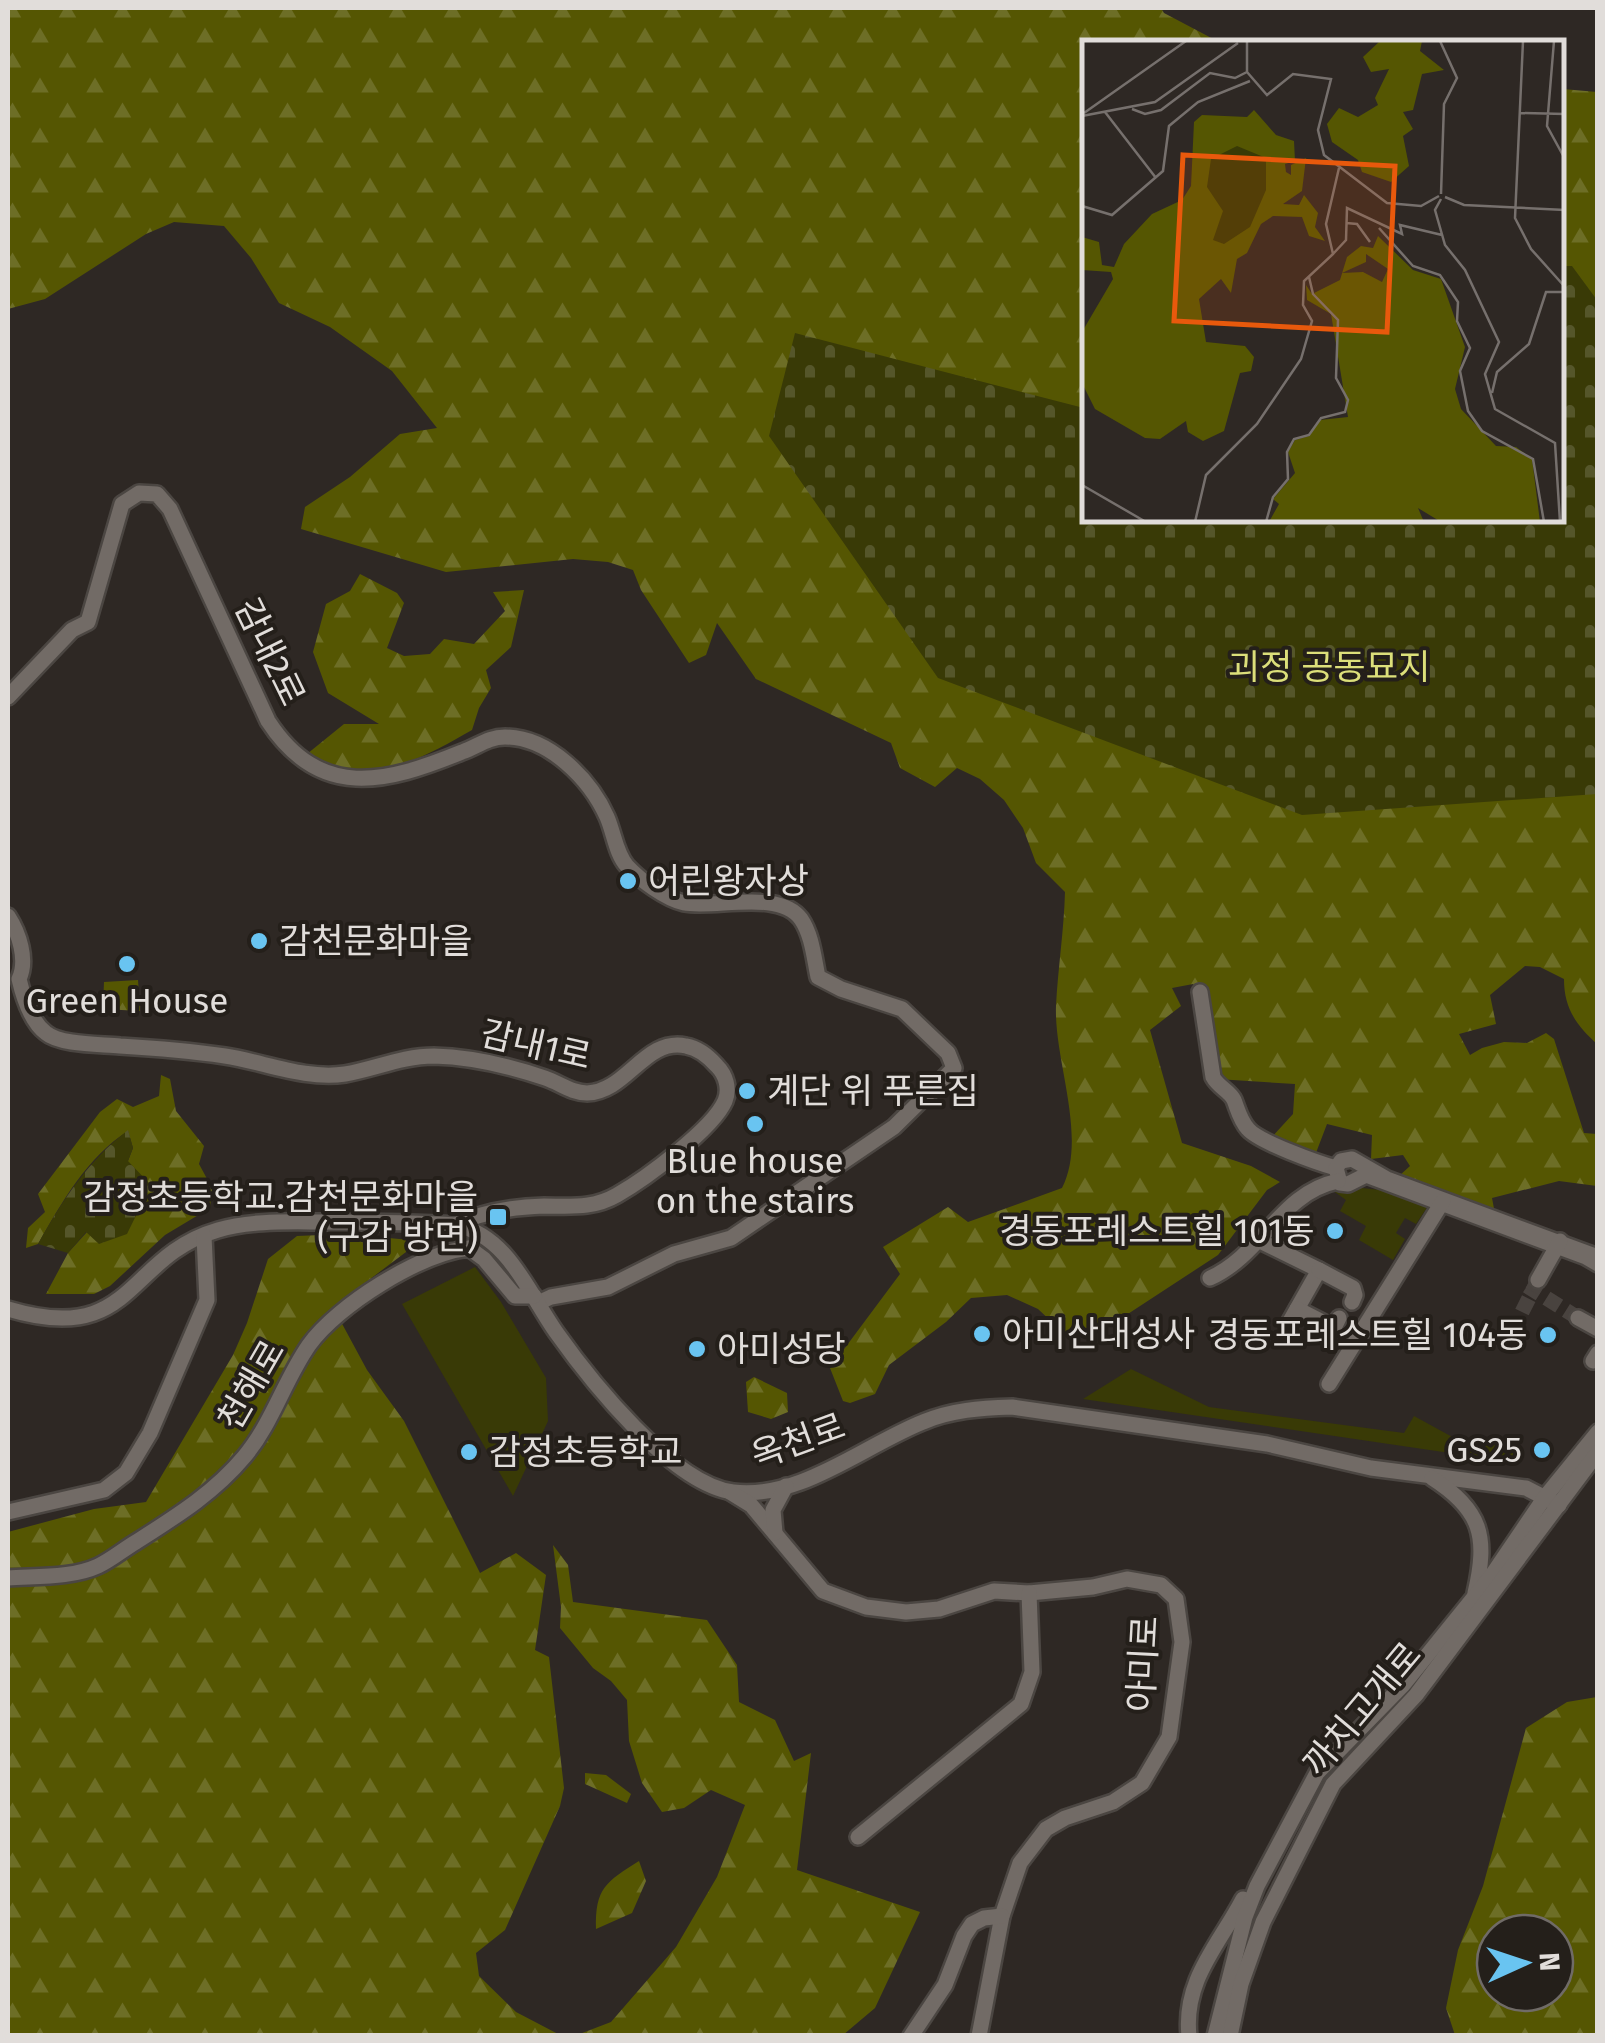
<svg xmlns="http://www.w3.org/2000/svg" width="1605" height="2043" viewBox="0 0 1605 2043" font-family="'Fira Sans','Noto Sans KR',sans-serif">
<defs>
<pattern id="forest-firs" width="22" height="20" patternUnits="userSpaceOnUse" patternTransform="scale(2.5)"><rect width="22" height="20" fill="#555602"/><path d="M5 1l3.5 6h-7zM16 11l3.5 6h-7z" fill="#6d6e26"/></pattern>
<pattern id="cemetery-stones" width="16" height="16" patternUnits="userSpaceOnUse" patternTransform="scale(2.5)"><rect width="16" height="16" fill="#393a06"/><path d="M2 7V4a2 2 0 0 1 4 0v3zM10 15v-3a2 2 0 0 1 4 0v3z" fill="#55562a"/></pattern>
</defs>
<rect width="100%" height="100%" fill="#2e2824"/>
<g fill="#393a06">
<polygon points="1351,1187 1381,1190 1428,1206 1416,1224 1405,1218 1396,1233 1405,1239 1393,1260 1359,1240 1366,1226 1340,1211 1346,1200 1332,1190"/>
<polygon points="475,1267 501,1302 546,1378 548,1421 513,1496 402,1304"/>
<polygon points="1131,1369 1209,1407 1404,1433 1414,1416 1456,1439 1515,1447 1518,1463 1083,1399"/>
</g>
<g fill="url(#forest-firs)" fill-rule="evenodd">
<path d="M8,8H1161L1164,13L1219,42H1085V520H1562L1563,89L1597,92V1044C1576,1025 1564,1008 1564,979L1540,967L1525,966L1490,995L1496,1024L1459,1034L1470,1055L1482,1048L1504,1042L1527,1043L1546,1033L1554,1039L1584,1133L1597,1134V1186L1559,1181L1492,1198L1495,1214L1398,1177L1410,1166L1403,1155L1371,1159L1372,1135L1327,1124L1314,1158L1271,1138L1293,1114L1295,1084L1217,1079L1205,997L1193,984L1172,988L1181,1006L1150,1030L1182,1143L1251,1166L1280,1182L1267,1190L1218,1255L1111,1325L1067,1336L1038,1309L1007,1295L971,1298L946,1322L889,1365L875,1394L850,1403L843,1401L830,1368L900,1274L883,1247L948,1207L968,1222L1062,1188C1088,1137 1054,1062 1056,1006C1058,968 1064,930 1065,892L1036,863L1023,828L1004,800L980,779L957,768L935,787L900,768L891,743L756,679L717,623L706,655L689,663L641,590L633,570L608,562L573,559L446,572L301,529L305,507L350,477L400,434L437,428L392,371L330,327L279,303L251,258L224,226L174,222L146,234L45,299L8,309Z"/>
<path d="M360,574L397,593L404,603L387,648L404,656L430,654L444,639L474,644L505,611L493,592L524,590L511,647L486,670L491,688L479,708L472,730C423,758 360,794 307,754L344,724H379L328,693L313,652L326,604L350,591Z"/>
<polygon points="138,980 140,1011 103,1009 104,982"/>
<path d="M161,1075L170,1079L176,1111L204,1146L199,1164L212,1188L210,1208L165,1235L110,1286L94,1294H46L68,1253L87,1232L128,1161L133,1148L128,1131C88,1156 61,1203 38,1244L26,1248L28,1228L45,1212L38,1194L100,1112L117,1099L133,1107L159,1096Z"/>
<polygon points="345,1234 410,1240 414,1246 333,1307 367,1370 404,1421 480,1573 516,1553 546,1575 535,1650 549,1657 564,1788 560,1806 505,1930 476,1953 479,1976 516,2012 560,2035 8,2036 8,1532 94,1509 146,1502 233,1355 247,1323 268,1259 297,1236"/>
<polygon points="754,1377 787,1393 788,1412 771,1419 748,1412 746,1382"/>
<polygon points="553,1545 568,1565 573,1602 707,1620 737,1665 739,1702 775,1720 794,1761 811,1753 797,1870 920,1912 875,2008 843,2035 577,2035 611,2022 676,1947 717,1877 745,1805 711,1790 684,1808 662,1812 642,1783 629,1741 627,1700 611,1681 593,1668 560,1628 561,1607"/>
<path d="M1597,1697V2035H1455L1446,2008L1458,1950L1483,1886L1526,1728L1567,1702ZM1495,1933H1555V1993H1495Z"/>
<polygon points="585,1773 606,1775 631,1794 627,1803 585,1784"/>
<path d="M639,1861L646,1881L632,1913L596,1929C595,1888 606,1882 639,1861Z"/>
</g>
<g fill="url(#cemetery-stones)">
<polygon points="1563,266 1572,266 1597,300 1597,794 1302,815 938,678 769,436 795,333 1080,407 1085,404 1085,520 1562,520"/>
<path d="M128,1130L133,1148L128,1161L151,1185L127,1234L99,1244L86,1232L68,1253L38,1244C62,1201 88,1161 128,1130Z"/>
</g>
<g fill="none" stroke-linecap="round" stroke-linejoin="round">
<g stroke="#49433f" stroke-width="15" stroke-dasharray="15 8" stroke-linecap="butt">
<polyline points="1527,1286 1578,1318"/>
<polyline points="1522,1312 1536,1284"/>
</g>
<g stroke="#4b4642" stroke-width="20">
<g id="minor">
<path d="M8,697L72,630L88,622L122,504L139,493L157,494L170,509L268,721C320,801 386,783 462,752C477,747 488,737 505,737C549,737 590,779 607,817C614,833 616,854 627,866C640,880 666,899 684,903C715,909 779,889 801,919C812,935 814,958 818,977L841,989L902,1009L948,1053L954,1068L894,1127L731,1238L674,1254L608,1287L551,1297L538,1303"/>
<path d="M8,916C19,933 28,960 19,979C23,996 31,1022 46,1033C60,1045 101,1044 120,1046C155,1048 191,1051 225,1056C264,1062 306,1080 345,1074C375,1069 402,1056 434,1056C471,1057 510,1066 545,1078C560,1083 571,1093 587,1093C627,1092 645,1037 686,1046C698,1048 709,1057 717,1066C726,1075 730,1089 725,1101C713,1129 645,1179 617,1195C593,1209 570,1206 544,1206C514,1207 483,1211 456,1225"/>
<path d="M1200,992L1213,1077C1218,1087 1230,1091 1234,1100C1238,1110 1240,1120 1248,1129C1259,1142 1318,1163 1336,1168"/>
<polyline points="1260,1241 1319,1270 1289,1323"/>
<polyline points="1598,1257 1387,1179 1352,1159 1341,1161 1336,1168 1340,1183 1348,1184 1366,1175 1586,1257 1598,1264"/>
<polyline points="1319,1270 1353,1288 1355,1295 1352,1302"/>
<path d="M1210,1278C1263,1254 1280,1193 1338,1181"/>
<polyline points="1538,1280 1560,1241"/>
<path d="M8,1309C135,1347 125,1257 218,1230C251,1220 290,1222 325,1222C369,1222 412,1222 456,1225C508,1236 528,1292 556,1332C590,1380 672,1484 733,1492C800,1500 863,1446 923,1422C951,1410 981,1408 1012,1407L1267,1444L1371,1468L1526,1488L1559,1505"/>
<polyline points="1297,1309 1334,1328 1339,1318"/>
<polyline points="1578,1318 1598,1329"/>
<polyline points="1593,1361 1598,1353"/>
<polyline points="1329,1384 1443,1201"/>
<path d="M1432,1478C1482,1510 1488,1537 1475,1593"/>
<polyline points="730,1492 751,1505 823,1591 866,1607 906,1612 939,1609 994,1591 1029,1593 1093,1587 1127,1579 1161,1585 1176,1599 1182,1642 1169,1737 1142,1783 1113,1802 1065,1818 1046,1829 1020,1863 1002,1916 979,2036"/>
<polyline points="8,1512 104,1490 126,1473 150,1433 207,1300 204,1236"/>
<polyline points="775,1533 773,1510 786,1486"/>
<path d="M8,1578C36,1576 72,1578 98,1566C111,1560 124,1549 136,1542C175,1517 214,1493 244,1457C272,1424 284,1381 309,1345C338,1305 419,1254 469,1248L484,1259L515,1296H534"/>
<polyline points="858,1837 1021,1704 1032,1672 1029,1593"/>
<polyline points="911,2036 945,1985 964,1936 972,1924 984,1918 1002,1916"/>
<path d="M1189,2036C1183,1980 1219,1945 1243,1899"/>
<polyline points="1215,2036 1245,1917 1257,1886 1317,1773 1403,1685 1492,1575 1545,1497 1598,1432"/>
<polyline points="1230,2036 1241,1984 1263,1922 1333,1784 1416,1695 1598,1452"/>
</g>
</g>
<use href="#minor" stroke="#726b66" stroke-width="15"/>
</g>
<g fill="#69c4f1" stroke="#241f1a" stroke-width="4">
<circle cx="628" cy="881" r="10"/>
<circle cx="259" cy="941" r="10"/>
<circle cx="127" cy="964" r="10"/>
<circle cx="747" cy="1091" r="10"/>
<circle cx="755" cy="1124" r="10"/>
<rect x="488" y="1207" width="20" height="20" rx="5"/>
<circle cx="1335" cy="1231" r="10"/>
<circle cx="982" cy="1334" r="10"/>
<circle cx="1548" cy="1335" r="10"/>
<circle cx="697" cy="1349" r="10"/>
<circle cx="1542" cy="1450" r="10"/>
<circle cx="469" cy="1452" r="10"/>
</g>
<g text-anchor="middle" stroke-width="8" stroke-linejoin="round" paint-order="stroke">
<g font-size="35" fill="#e1ddda" stroke="#241f1a">
<text transform="translate(270 652) rotate(64)" y="12">감내2로</text>
<text transform="translate(536 1045) rotate(13)" y="12">감내1로</text>
<text transform="translate(251 1385) rotate(-60)" y="12">천해로</text>
<text transform="translate(798 1441) rotate(-20)" y="12">옥천로</text>
<text transform="translate(1143 1664) rotate(-87)" y="12">아미로</text>
<text transform="translate(1362 1709) rotate(-50)" y="12">까치고개로</text>
</g>
<g font-size="35" fill="#dcdf7a" stroke="#241f1a">
<text x="1329" y="679">괴정 공동묘지</text>
</g>
<g font-size="35" fill="#e1ddda" stroke="#241f1a" text-anchor="start">
<text x="648" y="893">어린왕자상</text>
<text x="279" y="953">감천문화마을</text>
<text x="127" y="1013" text-anchor="middle">Green House</text>
<text x="767" y="1103">계단 위 푸른집</text>
<text x="755" y="1173" text-anchor="middle">Blue house<tspan x="755" dy="40">on the stairs</tspan></text>
<text x="478" y="1209" text-anchor="end">감정초등학교.감천문화마을<tspan x="478" dy="40">(구감 방면)</tspan></text>
<text x="1315" y="1243" text-anchor="end">경동포레스트힐 101동</text>
<text x="1002" y="1346">아미산대성사</text>
<text x="1528" y="1347" text-anchor="end">경동포레스트힐 104동</text>
<text x="717" y="1361">아미성당</text>
<text x="1522" y="1462" text-anchor="end">GS25</text>
<text x="489" y="1464">감정초등학교</text>
</g>
</g>
<g transform="translate(1082 40)">
<rect width="482" height="482" fill="#2e2824"/>
<path d="M298,1H340L338,11L362,30L340,34L331,70L321,72L331,89L321,96L327,126L309,142L280,132L276,120L250,102L245,84L257,68L276,77L296,65L293,58L307,29L289,32L281,17ZM172,70L194,95L212,101L213,121L203,124L204,132L209,135V125L224,118L220,151L201,164L217,165L222,155L236,173L233,187L243,201L227,196L220,177L191,176L179,184L165,213L155,219L149,253L139,239L117,259L124,302L163,306L172,317L169,331L158,333L142,391L121,401L106,392L104,381L78,399L63,398L13,369L0,343V292L31,239L29,232L0,230V197L17,202L20,225L32,227L42,204L70,174L100,160L109,146L112,82L120,75L165,77ZM296,196L331,230L359,239L383,307L373,349L379,369L414,406L434,407L450,419L458,482H359L336,468L342,482L188,480L197,464L191,459L213,433L206,412L213,400L227,396L238,380L266,377L249,274L225,260L224,245L230,254L258,240L265,217L279,206L291,208ZM284,214L306,229L300,242L281,232L260,233L284,222Z" fill="#555602" fill-rule="evenodd"/>
<path d="M155,106L184,118V150L168,187L142,204L131,200L141,171L125,147L129,119Z" fill="#393a06"/>
<path fill="none" stroke="#76706d" stroke-width="2.5" d="M358,1L375,38L362,64L359,154M441,1L433,178L449,209L483,247M472,1L465,86L483,119M165,32V1M50,69L63,74L79,70L128,33L153,38L165,32L185,55L211,34L249,39L236,90L242,115L305,163L339,166L357,156M23,72L74,138M2,73L104,1M438,73L483,74M0,76L73,62L156,3M363,157L382,165L483,170M359,159L353,170L363,205L383,230L417,302L403,334L413,369L473,403L478,482M0,166L30,175L81,131L87,86L116,62L168,41M264,183L275,184L288,202M297,188L331,226L358,235L376,262L375,281L388,308L378,331L386,371L400,391L451,419L462,482M251,214L264,200L265,168L320,194L318,185L360,195M410,353L415,332L447,304L464,252H483M0,445L64,482M113,482L124,435L175,384L219,319L230,281L221,265L222,241L251,214L244,184L257,128M184,482L191,457L206,439L205,412L212,399L227,395L239,378L263,372L266,360L254,338L256,280L231,254L227,237"/>
<path fill="#e8590c" fill-opacity="0.15" stroke="#e8590c" stroke-width="5" d="M101,115L313,126L305,292L92,281Z"/>
<rect width="482" height="482" fill="none" stroke="#e1ddda" stroke-width="5"/>
</g>
<rect width="1605" height="2043" fill="none" stroke="#e1ddda" stroke-width="20"/>
<g transform="translate(1525 1963) rotate(87)"><circle r="48" fill="#241f1a" stroke="#706b67" stroke-width="2.5"/>
<path d="M0-8L18 38L0 25L-18 38Z" fill="#69c4f1"/>
<text y="-15" font-size="28" font-weight="bold" text-anchor="middle" fill="#e1ddda">N</text>
</g>
</svg>
